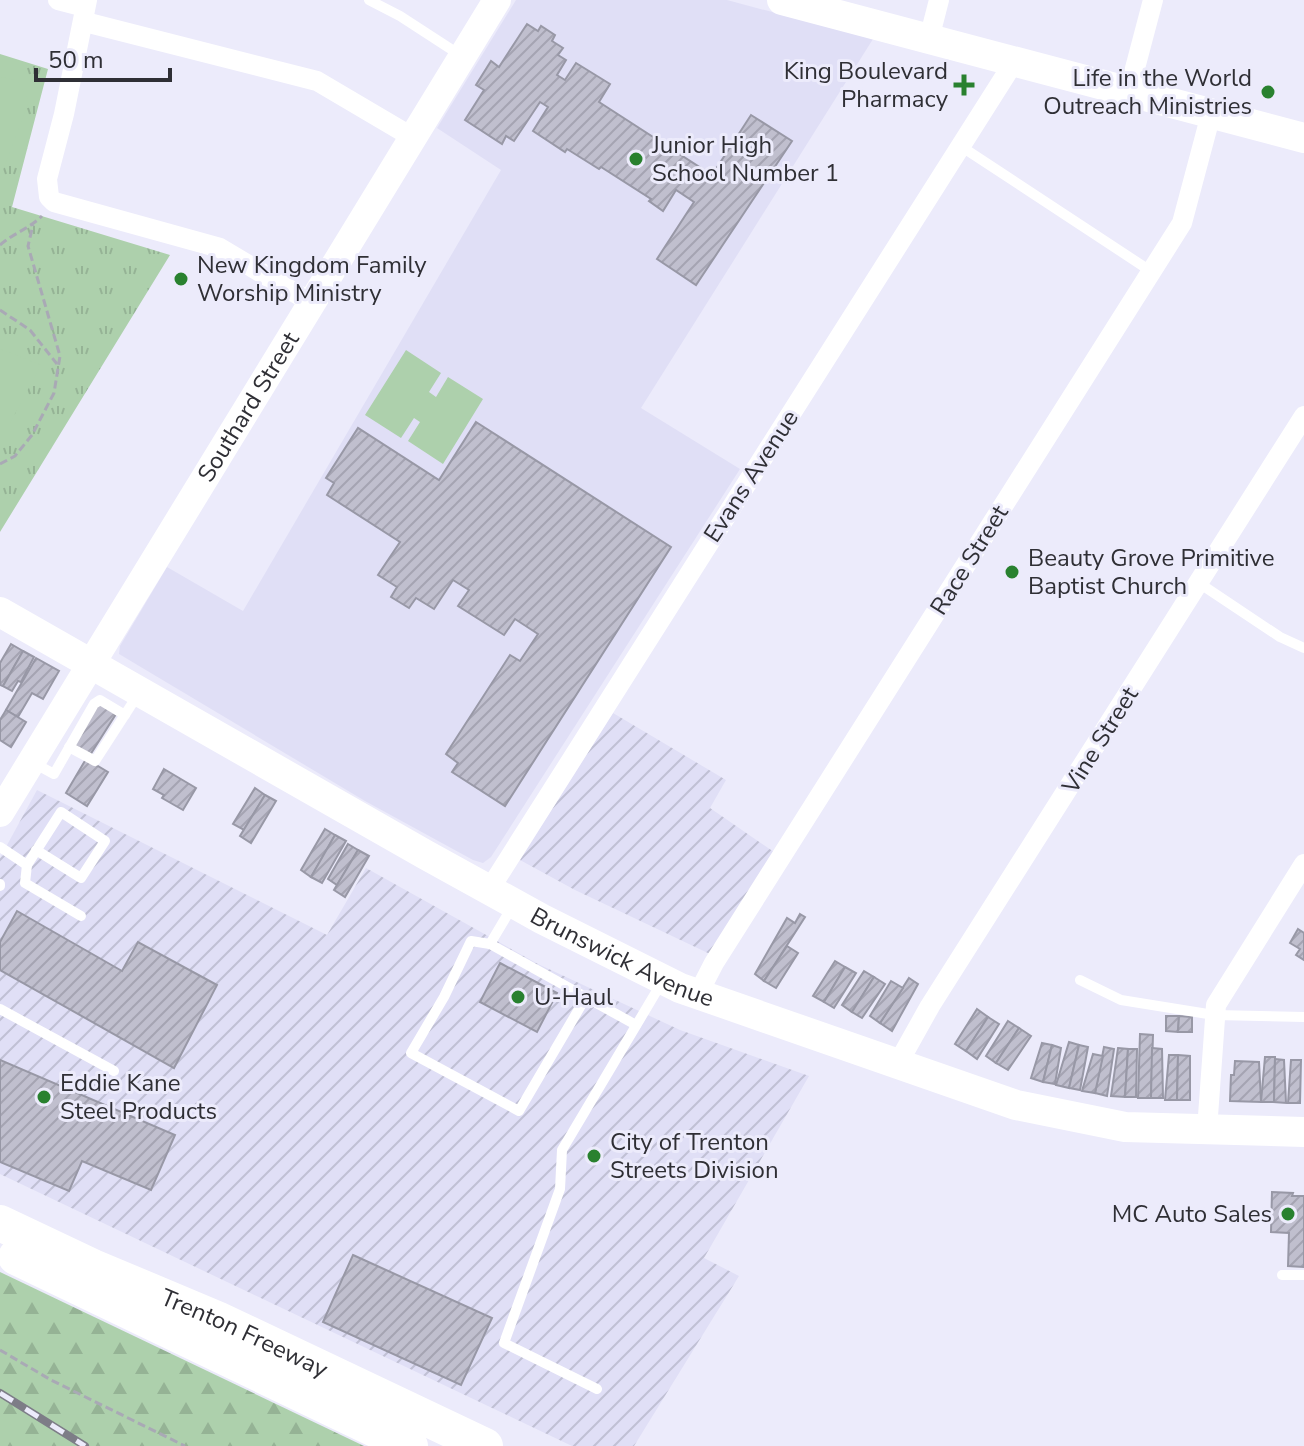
<svg xmlns="http://www.w3.org/2000/svg" width="1304" height="1446" viewBox="0 0 1304 1446" font-family="'Nunito Sans',sans-serif">
<defs>
<pattern id="industrial-furrows" width="10" height="10" patternUnits="userSpaceOnUse" patternTransform="scale(2)"><rect width="10" height="10" fill="#e0dff6"/><path d="M-1 1l2-2M0 10L10 0M9 11l2-2" fill="none" stroke="#c0c0d4"/></pattern>
<pattern id="forest-firs" width="22" height="20" patternUnits="userSpaceOnUse" patternTransform="scale(2)"><rect width="22" height="20" fill="#add0ac"/><path d="M5 1l3.5 6h-7zM16 11l3.5 6h-7z" fill="#95b395"/></pattern>
<pattern id="park-tufts" width="24" height="20" patternUnits="userSpaceOnUse" patternTransform="scale(2)"><rect width="24" height="20" fill="#add0ac"/><path d="M3 7l-1-3M5 7V3M7 7l1-3M15 17l-1-3M17 17v-4M19 17l1-3" fill="none" stroke="#95b395"/></pattern>
<pattern id="building-hatch" width="6" height="6" patternUnits="userSpaceOnUse" patternTransform="scale(2)"><rect width="6" height="6" fill="#c0bfce"/><path d="M-1 1l2-2M0 6l6-6M5 7l2-2" fill="none" stroke="#a5a4b2"/></pattern>
</defs>
<rect width="100%" height="100%" fill="#ecebfb"/>
<polygon fill="#e0dff6" points="516,0 727,0 873,39 641,408 740,469 491,857 483,863 473,860 365,801 119,654 120,646 167,567 243,611 501,170 437,128"/>
<g fill="url(#industrial-furrows)">
<polygon points="613,713 726,780 710,808 787,861 710,954 575,890 520,860"/>
<polygon points="37,790 327,935 366,868 538,964 680,1030 809,1076 704,1258 739,1276 634,1446 572,1446 0,1174 0,858"/>
</g>
<polygon fill="url(#forest-firs)" points="0,1272 364,1446 0,1446"/>
<polygon fill="url(#park-tufts)" points="0,54 48,69 12,207 170,255 0,532"/>
<g fill="#add0ac">
<polygon points="0,77 17,80 29,101 0,178"/>
<polygon points="0,349 41,365 9,425 0,433"/>
<polygon points="406,350 441,373 429,392 436,397 448,377 483,399 443,464 408,441 420,422 414,418 401,438 365,415"/>
</g>
<g fill="url(#building-hatch)" stroke="#9898a6" stroke-width="2">
<polygon points="527,24 538,31 541,26 555,35 552,41 563,48 558,55 566,60 557,75 565,80 576,63 610,84 599,102 712,175 751,115 792,141 696,285 657,259 694,202 676,190 663,211 649,201 651,199 601,167 599,169 567,149 565,152 533,131 548,107 540,102 514,141 506,136 502,144 465,120 484,90 476,85 491,61 499,67"/>
<polygon points="476,422 671,547 505,806 452,772 458,763 446,754 510,655 520,661 538,634 515,619 504,635 458,606 469,590 453,580 434,609 416,598 409,608 391,597 397,587 378,575 400,542 327,495 334,483 326,478 358,428 439,480"/>
<polygon points="11,644 23,651 3,686 0,685 0,663"/>
<polygon points="23,651 34,657 21,682 18,681 12,691 3,686"/>
<polygon points="36,658 59,671 43,699 32,693 18,717 6,710"/>
<polygon points="99,703 116,714 90,755 73,744"/>
<polygon points="6,710 26,722 11,747 0,740 0,720"/>
<polygon points="86,759 108,772 87,806 66,793"/>
<polygon points="164,769 196,788 183,810 162,798 164,795 153,789"/>
<polygon points="255,788 265,795 244,830 233,824"/>
<polygon points="265,795 276,801 251,843 240,836"/>
<polygon points="325,829 335,835 311,877 301,870"/>
<polygon points="335,835 346,841 322,883 311,877"/>
<polygon points="348,844 358,850 337,885 328,879"/>
<polygon points="358,850 369,856 345,897 334,890"/>
<polygon points="17,911 122,971 138,942 217,985 174,1068 0,970 0,942"/>
<polygon points="800,914 805,917 764,981 755,974 787,918 795,923"/>
<polygon points="1298,929 1304,933 1304,960 1296,955 1300,949 1290,943"/>
<polygon points="787,946 798,953 776,988 764,981"/>
<polygon points="835,961 845,967 824,1002 813,996"/>
<polygon points="500,963 557,993 537,1032 480,1002"/>
<polygon points="845,967 856,973 834,1008 824,1002"/>
<polygon points="864,971 874,977 852,1012 842,1005"/>
<polygon points="874,977 885,984 862,1018 852,1012"/>
<polygon points="909,978 918,984 892,1031 880,1023"/>
<polygon points="891,981 903,988 880,1023 870,1016"/>
<polygon points="977,1009 988,1017 966,1051 955,1044"/>
<polygon points="1166,1016 1179,1016 1178,1032 1166,1031"/>
<polygon points="1179,1016 1192,1017 1192,1032 1178,1032"/>
<polygon points="988,1017 999,1024 977,1059 966,1051"/>
<polygon points="1008,1021 1019,1028 996,1063 986,1056"/>
<polygon points="1019,1028 1031,1036 1008,1070 996,1063"/>
<polygon points="1140,1034 1153,1035 1151,1098 1138,1098"/>
<polygon points="1069,1042 1079,1045 1069,1088 1056,1085"/>
<polygon points="1042,1043 1052,1045 1043,1082 1031,1078"/>
<polygon points="1052,1045 1061,1048 1055,1084 1043,1082"/>
<polygon points="1079,1045 1088,1047 1080,1090 1069,1088"/>
<polygon points="1104,1047 1114,1049 1107,1096 1095,1093"/>
<polygon points="1118,1048 1128,1049 1125,1097 1111,1096"/>
<polygon points="1152,1048 1162,1049 1163,1098 1151,1098"/>
<polygon points="1128,1049 1137,1049 1136,1097 1125,1097"/>
<polygon points="1093,1054 1103,1056 1095,1093 1082,1091"/>
<polygon points="1169,1055 1178,1055 1177,1100 1165,1100"/>
<polygon points="1178,1055 1190,1056 1190,1100 1177,1100"/>
<polygon points="1265,1057 1275,1057 1274,1102 1261,1102"/>
<polygon points="1275,1059 1284,1060 1286,1103 1274,1102"/>
<polygon points="0,1060 175,1135 151,1190 82,1161 69,1191 0,1162"/>
<polygon points="1291,1060 1301,1060 1300,1103 1288,1103"/>
<polygon points="1235,1061 1259,1062 1261,1102 1230,1101 1231,1075 1234,1075"/>
<polygon points="1272,1192 1293,1193 1292,1196 1304,1196 1304,1267 1288,1266 1289,1233 1271,1232"/>
<polygon points="353,1255 492,1318 461,1385 323,1322"/>
</g>
<g fill="none" stroke-linecap="round" stroke-linejoin="round">
<g stroke="#a9a9b5" stroke-width="3" stroke-dasharray="8 4" stroke-linecap="butt">
<path d="M0,245C14,233 30,228 42,216"/>
<polyline points="0,310 30,330 57,364"/>
<polyline points="0,464 15,456 32,435 54,393 60,356 28,246 33,225"/>
<polyline points="0,1350 51,1380 185,1446"/>
</g>
<g stroke="#fff" stroke-width="10">
<polyline points="369,0 400,16 460,55"/>
<polyline points="962,147 1152,272"/>
<polyline points="1199,583 1280,637 1304,648"/>
<polyline points="69,747 95,761 139,693"/>
<polyline points="32,762 54,774 94,704 100,700 125,715"/>
<polyline points="0,847 27,865 61,812 105,841 81,878 36,850"/>
<polyline points="27,865 25,883 81,916"/>
<polyline points="0,884 0,886"/>
<polyline points="512,907 490,944 636,1025"/>
<polyline points="490,944 471,941 444,997 411,1053 519,1111 586,997"/>
<polyline points="1080,980 1121,1000 1214,1015 1304,1017"/>
<polyline points="0,1009 114,1071"/>
<polyline points="1282,1275 1304,1275"/>
<polyline points="597,1389 504,1343 560,1189 562,1150 662,982"/>
</g>
<g stroke="#fff" stroke-width="20">
<polyline points="58,0 85,7"/>
<polyline points="87,0 64,114 47,179 49,197 54,202 220,248 312,303"/>
<polyline points="85,22 317,81 412,137"/>
<polyline points="929,39 939,0"/>
<polyline points="1129,91 1153,0"/>
<polyline points="489,890 1014,62"/>
<polyline points="698,994 714,963 1182,223 1211,114"/>
<polyline points="897,1065 930,1006 1304,416"/>
<polyline points="1207,1130 1216,1005 1304,864"/>
</g>
<path stroke="#fff" stroke-width="28" id="s1" d="M0,813L497,0"/>
<g stroke="#fff" stroke-width="30">
<polyline points="782,0 1304,138"/>
<path id="s2" d="M0,612L426,855L542,919L680,988L1016,1105L1125,1127L1304,1132"/>
</g>
<g stroke="#fff" stroke-width="36">
<path id="s3" d="M0,1223L93,1267L217,1319L485,1446"/>
<polyline points="16,1257 410,1446"/>
</g>
<g stroke="#7d7d87" stroke-width="8">
<polyline id="rail" points="0,1393 85,1446"/>
</g>
<use href="#rail" stroke="#ecebfb" stroke-width="5" stroke-dasharray="15" stroke-linecap="butt"/>
</g>
<g fill="#29812f" stroke="#ecebfb" stroke-width="3">
<path d="M960 73h8v8h8v8h-8v8h-8v-8h-8v-8h8z"/>
<circle cx="1268" cy="92" r="8"/>
<circle cx="636" cy="159" r="8"/>
<circle cx="181" cy="279" r="8"/>
<circle cx="1012" cy="572" r="8"/>
<circle cx="518" cy="997" r="8"/>
<circle cx="44" cy="1097" r="8"/>
<circle cx="594" cy="1156" r="8"/>
<circle cx="1288" cy="1214" r="8"/>
</g>
<g text-anchor="middle" stroke-width="6" stroke-linejoin="round" paint-order="stroke">
<g font-size="24" fill="#2f2f35" stroke="#ecebfb" text-anchor="start">
<text x="948" y="79" text-anchor="end">King Boulevard<tspan x="948" dy="28">Pharmacy</tspan></text>
<text x="1252" y="86" text-anchor="end">Life in the World<tspan x="1252" dy="28">Outreach Ministries</tspan></text>
<text x="652" y="153">Junior High<tspan x="652" dy="28">School Number 1</tspan></text>
<text x="197" y="273">New Kingdom Family<tspan x="197" dy="28">Worship Ministry</tspan></text>
<text x="1028" y="566">Beauty Grove Primitive<tspan x="1028" dy="28">Baptist Church</tspan></text>
<text x="534" y="1005">U-Haul</text>
<text x="60" y="1091">Eddie Kane<tspan x="60" dy="28">Steel Products</tspan></text>
<text x="610" y="1150">City of Trenton<tspan x="610" dy="28">Streets Division</tspan></text>
<text x="1272" y="1222" text-anchor="end">MC Auto Sales</text>
</g>
<g font-size="24" fill="#2f2f35" stroke="#ecebfb">
<text dy="8" stroke="none"><textPath href="#s1" startOffset="476">Southard Street</textPath></text>
<text transform="translate(751 476) rotate(-57)" y="8">Evans Avenue</text>
<text transform="translate(969 560) rotate(-58)" y="8">Race Street</text>
<text transform="translate(1100 740) rotate(-58)" y="8">Vine Street</text>
<text dy="8" stroke="none"><textPath href="#s2" startOffset="712">Brunswick Avenue</textPath></text>
<text dy="8" stroke="none"><textPath href="#s3" startOffset="268">Trenton Freeway</textPath></text>
</g>
</g>
<path d="M36 68v12h134v-12" fill="none" stroke="#2f2f35" stroke-width="4"/>
<text x="48" y="68" font-size="24" fill="#2f2f35" stroke="#ecebfb" stroke-width="6" paint-order="stroke">50 m</text>
</svg>
